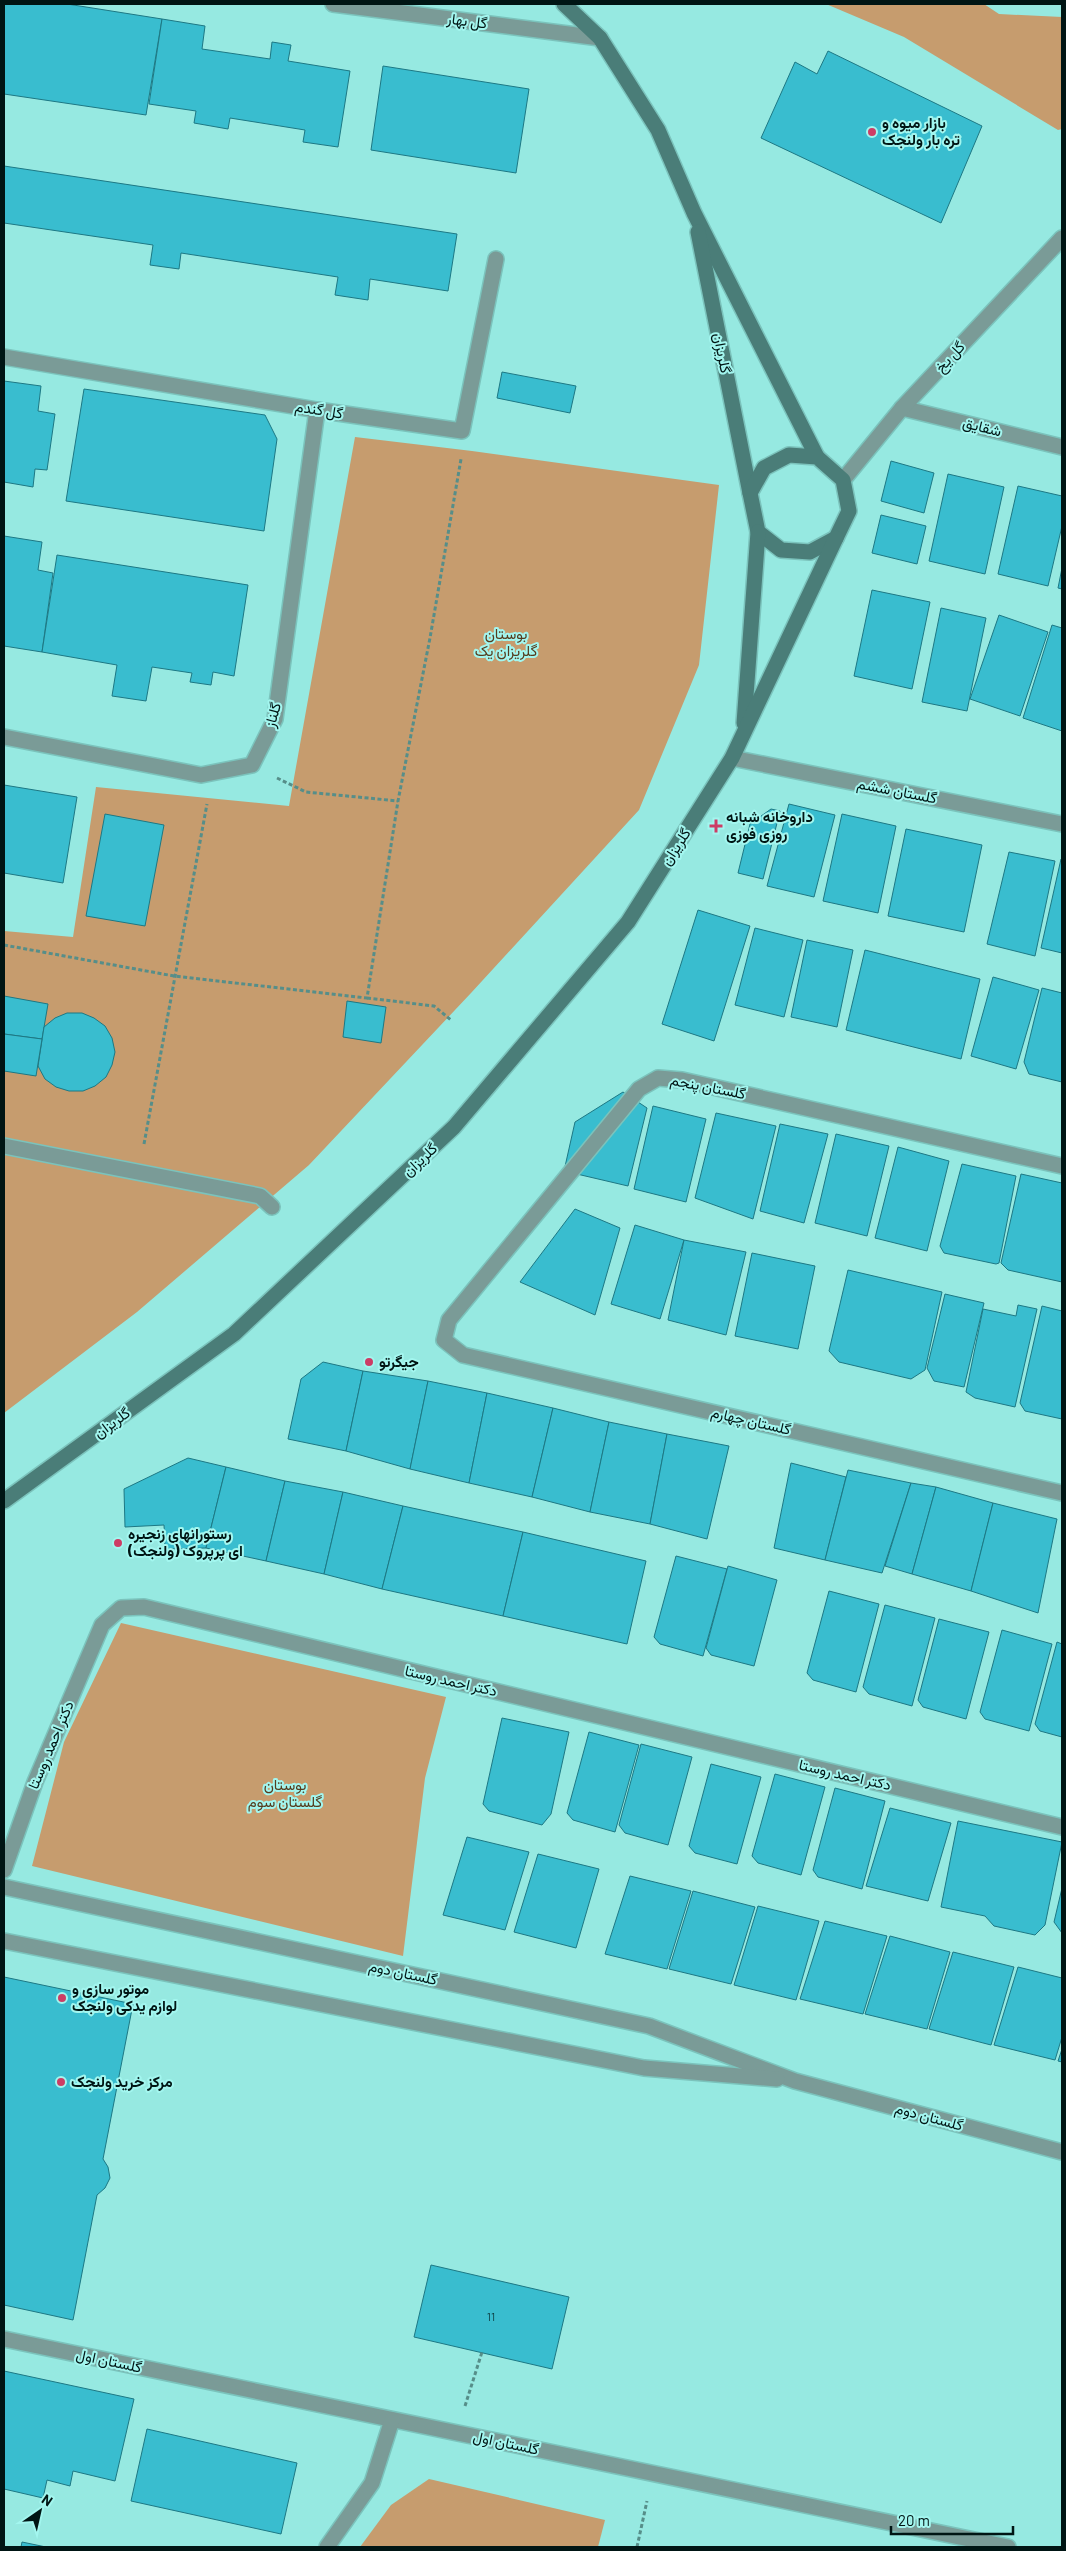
<svg xmlns="http://www.w3.org/2000/svg" width="1066" height="2551" viewBox="0 0 1066 2551" font-family="Barlow,Vazirmatn,sans-serif">
<rect width="100%" height="100%" fill="#96e9e1"/>
<g fill="#c69c6e">
<polygon points="826,4 984,4 999,14 1062,17 1062,129 1058,130 904,37"/>
<polygon points="355,437 472,451 719,485 699,665 639,810 471,993 309,1165 137,1312 4,1413 4,931 73,937 96,787 289,806"/>
<polygon points="121,1623 446,1697 425,1778 403,1956 32,1866 64,1742"/>
<polygon points="429,2479 605,2520 598,2547 360,2547 391,2505"/>
</g>
<g fill="#39bdcf" stroke="#1d7884">
<polygon points="4,4 67,4 162,19 146,115 4,94"/>
<polygon points="162,19 205,26 202,49 270,59 272,42 291,45 288,61 350,71 338,147 303,142 305,130 230,118 228,129 194,123 196,111 149,104"/>
<polygon points="828,51 982,126 941,223 761,138 795,62 817,74"/>
<polygon points="383,66 529,89 516,173 371,150"/>
<polygon points="4,166 457,234 448,291 370,279 368,300 335,295 338,277 181,253 179,269 150,265 153,245 4,223"/>
<polygon points="502,372 576,386 570,413 497,398"/>
<polygon points="4,381 41,386 38,411 55,414 47,470 35,469 33,487 4,482"/>
<polygon points="84,389 265,415 277,439 264,531 66,501"/>
<polygon points="891,461 934,473 924,513 881,501"/>
<polygon points="948,474 1004,487 985,574 929,561"/>
<polygon points="1018,486 1062,496 1062,526 1048,586 998,574"/>
<polygon points="881,515 926,526 917,564 872,553"/>
<polygon points="4,536 42,542 38,570 53,573 42,652 4,646"/>
<polygon points="57,555 248,585 234,676 213,672 211,685 190,682 192,673 152,667 146,701 112,696 117,665 42,652"/>
<polygon points="1062,568 1062,589 1058,588"/>
<polygon points="872,590 930,602 912,689 854,676"/>
<polygon points="941,608 986,618 967,711 922,702"/>
<polygon points="999,615 1048,632 1020,716 970,699"/>
<polygon points="1052,625 1062,628 1062,731 1023,718"/>
<polygon points="4,785 77,797 63,883 4,873"/>
<polygon points="789,804 835,815 814,897 767,886"/>
<polygon points="771,809 780,811 763,879 738,873 750,824"/>
<polygon points="105,814 164,825 145,926 86,916"/>
<polygon points="842,814 896,826 878,913 823,901"/>
<polygon points="906,829 982,845 964,932 888,916"/>
<polygon points="1009,852 1055,861 1035,956 987,944"/>
<polygon points="1061,859 1062,860 1062,953 1041,948"/>
<polygon points="698,910 750,926 714,1041 662,1024"/>
<polygon points="755,928 803,940 784,1017 735,1005"/>
<polygon points="807,940 853,950 837,1027 791,1017"/>
<polygon points="865,950 980,979 961,1059 846,1030"/>
<polygon points="993,977 1039,990 1016,1069 971,1056"/>
<polygon points="1042,988 1062,993 1062,1082 1029,1074 1024,1062"/>
<polygon points="4,996 48,1004 42,1039 4,1034"/>
<polygon points="347,1001 386,1007 381,1043 343,1037"/>
<polygon points="67,1013 82,1013 94,1018 105,1026 112,1038 115,1052 112,1065 106,1077 95,1086 83,1091 69,1091 56,1087 45,1079 38,1066 44,1027 55,1018"/>
<polygon points="4,1034 42,1039 36,1076 4,1071"/>
<polygon points="623,1092 647,1108 628,1186 564,1171 575,1122"/>
<polygon points="653,1106 706,1119 686,1202 634,1189"/>
<polygon points="716,1113 776,1126 753,1219 695,1198"/>
<polygon points="780,1124 828,1134 804,1223 760,1211"/>
<polygon points="836,1134 889,1146 867,1236 815,1223"/>
<polygon points="898,1147 949,1161 927,1251 875,1238"/>
<polygon points="962,1164 1016,1176 999,1263 996,1264 944,1253 940,1246"/>
<polygon points="1021,1174 1062,1183 1062,1282 1008,1270 1001,1263"/>
<polygon points="575,1209 620,1228 595,1315 520,1282"/>
<polygon points="635,1225 684,1240 660,1319 611,1304"/>
<polygon points="684,1240 746,1252 726,1335 668,1320"/>
<polygon points="752,1253 815,1266 798,1349 735,1336"/>
<polygon points="848,1270 942,1292 925,1370 911,1379 839,1362 829,1351"/>
<polygon points="945,1294 984,1303 964,1387 934,1381 927,1368"/>
<polygon points="1018,1305 1037,1309 1015,1407 975,1398 966,1392 983,1309 1016,1316"/>
<polygon points="1042,1306 1062,1311 1062,1419 1025,1411 1020,1403"/>
<polygon points="323,1362 363,1371 346,1451 288,1439 301,1379"/>
<polygon points="363,1371 428,1381 410,1469 346,1451"/>
<polygon points="428,1381 487,1393 469,1483 410,1469"/>
<polygon points="487,1393 553,1408 532,1497 469,1483"/>
<polygon points="553,1408 609,1422 590,1512 532,1497"/>
<polygon points="609,1422 667,1434 650,1524 590,1512"/>
<polygon points="667,1434 729,1446 707,1539 650,1524"/>
<polygon points="188,1458 226,1467 206,1548 165,1549 164,1525 125,1527 124,1489"/>
<polygon points="791,1463 846,1477 825,1560 774,1548"/>
<polygon points="226,1467 285,1481 266,1561 206,1548"/>
<polygon points="848,1470 911,1483 882,1573 825,1560"/>
<polygon points="285,1481 343,1492 324,1574 266,1561"/>
<polygon points="911,1483 936,1487 912,1574 885,1566"/>
<polygon points="936,1487 993,1503 971,1591 912,1574"/>
<polygon points="343,1492 403,1506 382,1589 324,1574"/>
<polygon points="993,1503 1057,1519 1038,1613 971,1591"/>
<polygon points="403,1506 523,1532 503,1616 382,1589"/>
<polygon points="523,1532 646,1561 627,1644 503,1616"/>
<polygon points="676,1556 727,1569 703,1656 660,1644 654,1637"/>
<polygon points="728,1566 777,1580 754,1666 711,1655 706,1648"/>
<polygon points="829,1591 879,1604 856,1692 813,1680 807,1673"/>
<polygon points="885,1605 935,1618 912,1706 869,1694 863,1687"/>
<polygon points="939,1619 989,1632 966,1719 923,1707 918,1700"/>
<polygon points="1002,1630 1052,1644 1029,1731 985,1719 980,1712"/>
<polygon points="1057,1642 1062,1644 1062,1737 1040,1731 1035,1724"/>
<polygon points="502,1718 569,1732 551,1814 542,1825 489,1811 483,1804"/>
<polygon points="589,1732 639,1745 615,1832 573,1820 567,1813"/>
<polygon points="641,1744 692,1757 668,1845 625,1833 619,1825"/>
<polygon points="711,1764 761,1777 737,1864 695,1853 689,1846"/>
<polygon points="775,1774 825,1787 801,1875 758,1863 752,1856"/>
<polygon points="835,1788 885,1801 862,1889 818,1877 813,1870"/>
<polygon points="890,1808 951,1823 928,1901 866,1886"/>
<polygon points="958,1821 1062,1842 1045,1925 1035,1935 994,1926 985,1916 941,1907"/>
<polygon points="467,1837 529,1852 505,1930 443,1915"/>
<polygon points="538,1854 599,1869 576,1948 514,1932"/>
<polygon points="630,1876 691,1891 667,1969 605,1954"/>
<polygon points="1062,1888 1062,1933 1054,1922"/>
<polygon points="693,1891 755,1907 731,1984 669,1969"/>
<polygon points="758,1906 819,1921 796,2000 734,1985"/>
<polygon points="825,1921 887,1936 863,2014 800,1999"/>
<polygon points="890,1936 950,1952 927,2029 865,2014"/>
<polygon points="953,1952 1014,1967 991,2045 929,2029"/>
<polygon points="1018,1967 1062,1978 1062,2037 1055,2060 994,2045"/>
<polygon points="4,1977 133,2004 103,2159 108,2167 110,2178 105,2188 97,2195 73,2320 4,2305"/>
<polygon points="1062,2049 1062,2062 1058,2061"/>
<polygon points="431,2265 569,2297 552,2369 414,2337"/>
<polygon points="4,2371 134,2399 115,2481 73,2471 70,2486 47,2480 43,2498 4,2489"/>
<polygon points="147,2429 297,2463 281,2534 131,2501"/>
<polygon points="22,2542 46,2547 21,2547"/>
</g>
<g fill="none" stroke-linecap="round" stroke-linejoin="round">
<g stroke="#7bc3bc" stroke-width="18">
<g id="street">
<polyline points="333,4 600,38"/>
<polyline points="4,357 317,410 462,431 496,259"/>
<polyline points="902,408 1062,447"/>
<polyline points="843,480 902,408 1062,238"/>
<polyline points="4,737 201,775 252,765 275,719 317,410"/>
<polyline points="732,758 1062,824"/>
<polyline points="4,1146 260,1196 272,1207"/>
<polyline points="1062,1166 682,1080 658,1078 639,1089 449,1320 444,1340 463,1355 1062,1493"/>
<polyline points="4,1870 35,1782 102,1625 121,1608 144,1607 1062,1827"/>
<polyline points="4,1887 649,2026 795,2081 1062,2152"/>
<polyline points="4,1941 644,2068 777,2079"/>
<polyline points="4,2339 1008,2547"/>
<polyline points="327,2547 372,2483 392,2420"/>
</g>
</g>
<g stroke="#7bc3bc" stroke-width="18">
<g id="secondary">
<polyline points="564,4 600,38 658,130 694,213 817,457"/>
<polyline points="698,232 750,493"/>
<polygon points="789,455 817,457 843,480 849,511 836,538 810,552 781,550 758,532 750,493 764,468"/>
<polyline points="744,723 758,532"/>
<polyline points="4,1501 234,1334 454,1127 628,922 732,758 836,538"/>
</g>
</g>
<g stroke="#568e89" stroke-width="3" stroke-dasharray="4 2.5" stroke-linecap="butt">
<polyline points="277,778 306,792 398,801"/>
<polyline points="4,945 174,976 367,998 398,801 430,638 461,459"/>
<polyline points="367,998 434,1006 451,1020"/>
<polyline points="144,1144 207,804"/>
<polyline points="465,2406 482,2352"/>
<polyline points="637,2547 647,2501"/>
</g>
<use href="#street" stroke="#7a9b97" stroke-width="15"/>
<use href="#secondary" stroke="#4a7d78" stroke-width="15"/>
</g>
<g fill="#cc3d65" stroke="#a3f6ef" stroke-width="2">
<circle cx="872" cy="132" r="5"/>
<path d="M713.5 818.5h5v5h5v5h-5v5h-5v-5h-5v-5h5z"/>
<circle cx="369" cy="1362" r="5"/>
<circle cx="118" cy="1543" r="5"/>
<circle cx="62" cy="1998" r="5"/>
<circle cx="61" cy="2082" r="5"/>
</g>
<g text-anchor="middle" stroke-width="4" stroke-linejoin="round" paint-order="stroke">
<g font-size="12" fill="#0e3f43">
<text x="491" y="2321">11</text>
</g>
<g font-size="15" fill="#001514" stroke="#a3f6ef">
<text transform="translate(467 21) rotate(7)" y="5">گل بهار</text>
<text transform="translate(722 353) rotate(79)" y="5">گلریزان</text>
<text transform="translate(950 357) rotate(-47)" y="5">گل یخ</text>
<text transform="translate(319 410) rotate(9)" y="5">گل گندم</text>
<text transform="translate(982 427) rotate(14)" y="5">شقایق</text>
<text transform="translate(273 715) rotate(-75)" y="5">گلناز</text>
<text transform="translate(897 791) rotate(11)" y="5">گلستان ششم</text>
<text transform="translate(676 847) rotate(-57)" y="5">گلریزان</text>
<text transform="translate(708 1087) rotate(11)" y="5">گلستان پنجم</text>
<text transform="translate(420 1160) rotate(-43)" y="5">گلریزان</text>
<text transform="translate(751 1421) rotate(13)" y="5">گلستان چهارم</text>
<text transform="translate(112 1423) rotate(-36)" y="5">گلریزان</text>
<text transform="translate(451 1681) rotate(13)" y="5">دکتر احمد روستا</text>
<text transform="translate(51 1745) rotate(-67)" y="5">دکتر احمد روستا</text>
<text transform="translate(845 1775) rotate(13)" y="5">دکتر احمد روستا</text>
<text transform="translate(403 1973) rotate(12)" y="5">گلستان دوم</text>
<text transform="translate(929 2117) rotate(15)" y="5">گلستان دوم</text>
<text transform="translate(109 2361) rotate(12)" y="5">گلستان اول</text>
<text transform="translate(506 2443) rotate(12)" y="5">گلستان اول</text>
</g>
<g font-size="15" font-weight="bold" fill="#001514" stroke="#a3f6ef" text-anchor="start">
<text x="882" y="128">بازار میوه و<tspan x="882" dy="17">تره بار ولنجک</tspan></text>
<text x="726" y="822">داروخانه شبانه<tspan x="726" dy="17">روزی فوزی</tspan></text>
<text x="379" y="1367">جیگرتو</text>
<text x="128" y="1539">رستورانهای زنجیره<tspan x="128" dy="17">ای پرپروک (ولنجک)</tspan></text>
<text x="72" y="1994">موتور سازی و<tspan x="72" dy="17">لوازم یدکی ولنجک</tspan></text>
<text x="71" y="2087">مرکز خرید ولنجک</text>
</g>
<g font-size="15" fill="#553c1e" stroke="#a3f6ef">
<text x="506" y="639">بوستان<tspan x="506" dy="17">گلریزان یک</tspan></text>
<text x="285" y="1790">بوستان<tspan x="285" dy="17">گلستان سوم</tspan></text>
</g>
</g>
<rect width="1066" height="2551" fill="none" stroke="#001514" stroke-width="10"/>
<g transform="translate(40 2511) rotate(34)" stroke="#a3f6ef" stroke-width="4" paint-order="stroke">
<path d="M0-4L9 19L0 12L-9 19Z" fill="#001514"/>
<text y="-8" font-size="14" font-weight="bold" text-anchor="middle" fill="#001514">N</text>
</g>
<path d="M891 2526v8h122v-8" fill="none" stroke="#001514" stroke-width="2.5"/>
<text x="898" y="2526" font-size="15" fill="#001514" stroke="#a3f6ef" stroke-width="4" paint-order="stroke">20 m</text>
</svg>
